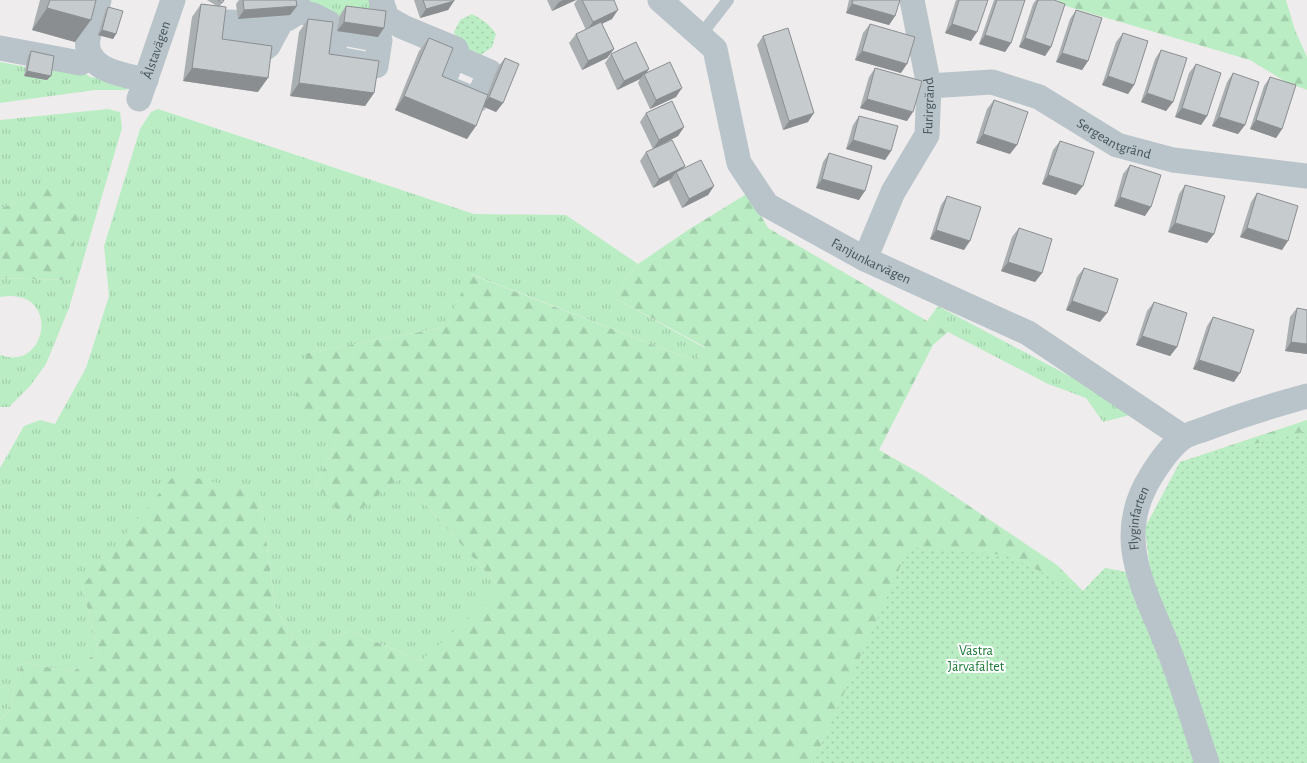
<svg xmlns="http://www.w3.org/2000/svg" width="1307" height="763" viewBox="0 0 1307 763" font-family="'Alegreya Sans',sans-serif">
<defs>
<pattern id="grass-tufts" width="24" height="20" patternUnits="userSpaceOnUse" patternTransform="scale(1.25)"><rect width="24" height="20" fill="#bbedc4"/><path d="M3 7l-1-3M5 7V3M7 7l1-3M15 17l-1-3M17 17v-4M19 17l1-3" fill="none" stroke="#a2cdab"/></pattern>
<pattern id="forest-firs" width="22" height="20" patternUnits="userSpaceOnUse" patternTransform="scale(1.25)"><rect width="22" height="20" fill="#bbedc4"/><path d="M5 1l3.5 6h-7zM16 11l3.5 6h-7z" fill="#a2cdab"/></pattern>
<pattern id="park-dots" width="8" height="8" patternUnits="userSpaceOnUse" patternTransform="scale(1.25)"><rect width="8" height="8" fill="#bbedc4"/><path d="M2 2h.1M6 6h.1" fill="none" stroke="#a2cdab" stroke-width="1.8" stroke-linecap="round"/></pattern>
</defs>
<rect width="100%" height="100%" fill="#efeced"/>
<g fill="url(#grass-tufts)">
<polygon points="303,0 377,0 380,12 340,15 338,25"/>
<polygon points="0,62 26,67 24,76 51,63 79,68 90,77 127,81 127,90 95,90 0,103"/>
<path d="M108,109L120,112L122,128L69,308L46,364L30,386L9,407H0V355C48,373 62,286 0,297V278L69,280L53,187L0,209V120Z"/>
<polygon points="158,109 474,214 566,215 638,264 613,297 705,348 695,361 471,274 446,327 307,353 339,437 316,484 346,520 401,477 502,590 421,661 350,631 301,650 275,607 260,494 82,586 98,651 73,672 22,662 8,712 0,720 0,468 24,426 40,420 55,424 86,368 109,296 104,246 140,129 151,112"/>
<polygon points="938,306 1105,395 1130,415 1103,422 1086,398 1048,384 927,321"/>
</g>
<g fill="url(#forest-firs)">
<polygon points="1058,0 1286,0 1295,30 1307,57 1307,90 1286,82 1250,60 1059,4"/>
<polygon points="53,186 79,207 69,280 0,278 0,209"/>
<polygon points="748,193 768,228 927,321 948,332 933,345 879,450 923,475 1057,565 1083,591 1105,568 1130,573 1150,568 1145,528 1180,462 1307,420 1307,763 0,763 0,720 8,712 22,662 73,672 98,651 82,586 176,473 260,493 275,607 301,650 350,631 421,661 501,589 401,477 346,521 316,484 339,437 294,402 307,353 446,327 470,274 695,361 705,347 613,297 638,264 688,230"/>
</g>
<g fill="url(#park-dots)">
<path d="M472,14C482,19 490,25 496,34L492,47L481,55L459,45L454,32L460,20Z"/>
<polygon points="1307,431 1307,763 813,763 909,547 1005,555 1083,591 1105,568 1130,573 1150,568 1145,528 1180,462"/>
</g>
<g fill="none" stroke-linecap="round" stroke-linejoin="round">
<polyline stroke="#b8c4c9" stroke-width="12" points="700,36 728,0"/>
<g stroke="#b8c4c9" stroke-width="25">
<path d="M99,0C96,12 91,26 88,38C83,71 124,75 146,80"/>
<polyline points="297,0 298,11 313,15 329,23 337,32 380,40 376,66 332,58 337,32"/>
<polyline points="381,0 387,18 403,27 456,49 442,86 477,100 490,72 453,56"/>
<path id="s1" d="M660,0L715,49L739,163L767,205L865,259L1028,333L1183,437"/>
<path d="M281,22L268,46L264,49L228,45C222,37 224,29 229,22C251,22 282,29 298,11"/>
<polyline points="0,48 80,63 92,57"/>
<path id="s2" d="M929,86L992,82L1039,97L1117,145L1173,160L1307,176"/>
<path id="s3" d="M139,99L173,0"/>
<path id="s4" d="M865,259L893,192L927,135L929,86L912,0"/>
<path id="s5" d="M1207,763C1194,725 1183,686 1168,648C1145,589 1112,538 1151,476C1159,463 1169,448 1182,438C1189,433 1201,431 1210,427C1242,415 1274,405 1307,396"/>
</g>
</g>
<g fill="#aaafb1">
<polygon points="40,0 96,0 75,42 32,30"/>
<polygon points="207,0 224,0 220,6 222,39 258,92 183,81 192,17 201,4 217,6"/>
<polygon points="239,0 296,0 297,6 290,15 238,19 236,4"/>
<polygon points="414,0 454,0 454,1 448,10 420,18"/>
<polygon points="547,0 576,0 552,11"/>
<polygon points="577,0 614,0 612,19 602,24 614,49 607,58 582,70 569,43 576,34 586,30 574,4"/>
<polygon points="849,0 900,0 895,16 889,25 846,13"/>
<polygon points="956,0 988,0 971,41 945,33"/>
<polygon points="994,0 1025,0 1011,43 1005,52 979,44"/>
<polygon points="1036,0 1038,0 1051,47 1045,56 1019,47 1033,4"/>
<polygon points="346,6 378,37 337,31 340,15"/>
<polygon points="108,7 116,34 113,39 98,35 105,12"/>
<polygon points="1076,10 1088,61 1082,70 1056,62 1070,19"/>
<polygon points="308,19 329,54 374,93 365,106 290,96 299,32"/>
<polygon points="870,24 901,73 855,60 863,33"/>
<polygon points="1123,33 1134,85 1128,94 1102,85 1116,42"/>
<polygon points="763,36 808,122 783,130 757,45"/>
<polygon points="429,38 442,76 487,95 498,67 505,58 503,103 496,112 484,107 467,139 395,110 419,51"/>
<polygon points="1161,50 1173,102 1166,111 1141,102 1155,59"/>
<polygon points="31,51 47,80 24,76 28,56"/>
<polygon points="611,54 647,72 676,97 650,109 638,83 640,79 617,90 605,63"/>
<polygon points="1196,64 1207,116 1201,125 1175,117 1189,73"/>
<polygon points="875,68 907,121 860,108 869,77"/>
<polygon points="1233,73 1245,125 1238,134 1212,126 1227,82"/>
<polygon points="1270,77 1282,129 1276,138 1250,129 1264,86"/>
<polygon points="994,100 1010,154 976,143 987,109"/>
<polygon points="646,113 684,127 678,136 657,147 685,166 683,168 714,186 708,195 682,208 669,181 671,179 653,188 640,161 646,152 653,149 640,122"/>
<polygon points="859,116 891,151 885,160 846,149 853,125"/>
<polygon points="1060,141 1076,195 1042,184 1053,150"/>
<polygon points="829,153 859,200 816,188 823,162"/>
<polygon points="1130,165 1145,216 1114,206 1123,174"/>
<polygon points="1185,185 1214,234 1207,243 1168,232 1179,194"/>
<polygon points="1257,193 1282,250 1240,237 1251,202"/>
<polygon points="947,196 964,250 930,239 941,205"/>
<polygon points="1019,228 1042,273 1035,282 1001,271 1012,237"/>
<polygon points="1084,268 1100,322 1066,310 1077,277"/>
<polygon points="1154,302 1177,347 1170,356 1136,345 1147,311"/>
<polygon points="1297,308 1307,354 1285,351 1290,317"/>
<polygon points="1213,317 1234,382 1193,369 1207,326"/>
</g>
<g fill="#8b8e90">
<polygon points="563,0 576,0 552,11 559,2"/>
<polygon points="454,1 448,10 420,18 426,9"/>
<polygon points="852,4 895,16 889,25 846,13"/>
<polygon points="297,6 290,15 238,19 244,10"/>
<polygon points="47,8 91,20 75,42 32,30"/>
<polygon points="618,10 612,19 586,31 593,22"/>
<polygon points="344,22 384,28 378,37 337,31"/>
<polygon points="952,24 977,32 971,41 945,33"/>
<polygon points="102,30 116,34 113,39 98,35"/>
<polygon points="985,35 1011,43 1005,52 979,44"/>
<polygon points="1025,38 1051,47 1045,56 1019,47"/>
<polygon points="614,49 607,58 582,70 588,61"/>
<polygon points="862,51 907,64 901,73 855,60"/>
<polygon points="1062,53 1088,61 1082,70 1056,62"/>
<polygon points="192,68 268,78 258,92 183,81"/>
<polygon points="649,69 645,75 644,74 640,79 617,90 624,81"/>
<polygon points="27,71 51,76 47,80 24,76"/>
<polygon points="1108,76 1134,85 1128,94 1102,85"/>
<polygon points="299,83 374,93 365,106 290,96"/>
<polygon points="682,88 676,97 650,109 656,100"/>
<polygon points="1147,93 1173,102 1166,111 1141,102"/>
<polygon points="404,96 476,126 467,139 395,110"/>
<polygon points="489,97 503,103 496,112 482,106"/>
<polygon points="867,99 913,112 907,121 860,108"/>
<polygon points="1182,108 1207,116 1201,125 1175,117"/>
<polygon points="814,113 808,122 783,130 789,121"/>
<polygon points="1219,117 1245,125 1238,134 1212,126"/>
<polygon points="1256,120 1282,129 1276,138 1250,129"/>
<polygon points="684,127 678,136 653,149 659,140"/>
<polygon points="983,134 1017,145 1010,154 976,143"/>
<polygon points="853,140 891,151 885,160 846,149"/>
<polygon points="685,166 678,175 676,172 671,179 653,188 659,179"/>
<polygon points="1048,175 1083,186 1076,195 1042,184"/>
<polygon points="822,179 865,191 859,200 816,188"/>
<polygon points="714,186 708,195 682,208 689,199"/>
<polygon points="1120,197 1151,207 1145,216 1114,206"/>
<polygon points="1175,223 1214,234 1207,243 1168,232"/>
<polygon points="1247,228 1288,241 1282,250 1240,237"/>
<polygon points="936,230 970,241 964,250 930,239"/>
<polygon points="1008,262 1042,273 1035,282 1001,271"/>
<polygon points="1072,301 1107,313 1100,322 1066,310"/>
<polygon points="1142,336 1177,347 1170,356 1136,345"/>
<polygon points="1291,342 1307,344 1307,354 1285,351"/>
<polygon points="1199,360 1240,373 1234,382 1193,369"/>
</g>
<g fill="#c6cbce" stroke="#8b8e90">
<polygon points="50,0 96,0 91,20 47,8"/>
<polygon points="218,0 224,0 222,3"/>
<polygon points="243,0 296,0 297,6 244,10"/>
<polygon points="423,0 454,0 454,1 426,9"/>
<polygon points="582,0 614,0 618,10 593,22"/>
<polygon points="853,0 900,0 895,16 852,4"/>
<polygon points="959,0 988,0 977,32 952,24"/>
<polygon points="997,0 1025,0 1011,43 985,35"/>
<polygon points="1038,0 1054,0 1065,4 1051,47 1025,38"/>
<polygon points="201,4 226,7 222,39 272,46 268,78 192,68"/>
<polygon points="346,6 386,11 384,28 344,22"/>
<polygon points="108,7 123,11 116,34 102,30"/>
<polygon points="1076,10 1102,18 1088,61 1062,53"/>
<polygon points="308,19 333,22 329,54 379,61 374,93 299,83"/>
<polygon points="601,22 614,49 588,61 576,34"/>
<polygon points="870,24 915,37 907,64 862,51"/>
<polygon points="788,28 814,113 789,121 763,36"/>
<polygon points="1123,33 1148,41 1134,85 1108,76"/>
<polygon points="429,38 453,48 442,76 488,95 476,126 404,96"/>
<polygon points="636,42 649,69 624,81 611,54"/>
<polygon points="1161,50 1187,58 1173,102 1147,93"/>
<polygon points="31,51 54,56 51,76 27,71"/>
<polygon points="505,58 519,64 503,103 489,97"/>
<polygon points="670,62 682,88 656,100 644,74"/>
<polygon points="1196,64 1221,73 1207,116 1182,108"/>
<polygon points="875,68 922,81 913,112 867,99"/>
<polygon points="1233,73 1259,82 1245,125 1219,117"/>
<polygon points="1270,77 1296,85 1282,129 1256,120"/>
<polygon points="994,100 1028,112 1017,145 983,134"/>
<polygon points="672,101 684,127 659,140 646,113"/>
<polygon points="859,116 898,126 891,151 853,140"/>
<polygon points="672,140 685,166 659,179 646,152"/>
<polygon points="1060,141 1094,152 1083,186 1048,175"/>
<polygon points="829,153 872,166 865,191 822,179"/>
<polygon points="701,160 714,186 689,199 676,172"/>
<polygon points="1130,165 1161,175 1151,207 1120,197"/>
<polygon points="1185,185 1225,196 1214,234 1175,223"/>
<polygon points="1257,193 1298,206 1288,241 1247,228"/>
<polygon points="947,196 981,207 970,241 936,230"/>
<polygon points="1019,228 1052,239 1042,273 1008,262"/>
<polygon points="1084,268 1118,279 1107,313 1072,301"/>
<polygon points="1154,302 1187,313 1177,347 1142,336"/>
<polygon points="1297,308 1307,310 1307,344 1291,342"/>
<polygon points="1213,317 1254,330 1240,373 1199,360"/>
</g>
<g text-anchor="middle" stroke-width="4" stroke-linejoin="round" paint-order="stroke">
<g font-size="14" fill="#455459" stroke="#fff">
<text dy="5" stroke="none"><textPath href="#s3" startOffset="52">Ålstavägen</textPath></text>
<text dy="5" stroke="none"><textPath href="#s4" startOffset="168">Furirgränd</textPath></text>
<text dy="5" stroke="none"><textPath href="#s2" startOffset="199">Sergeantgränd</textPath></text>
<text dy="5" stroke="none"><textPath href="#s1" startOffset="359">Fanjunkarvägen</textPath></text>
<text dy="5" stroke="none"><textPath href="#s5" startOffset="258">Flyginfarten</textPath></text>
</g>
<g font-size="14" fill="#197835" stroke="#fff">
<text x="976" y="655">Västra<tspan x="976" dy="16">Järvafältet</tspan></text>
</g>
</g>
</svg>
